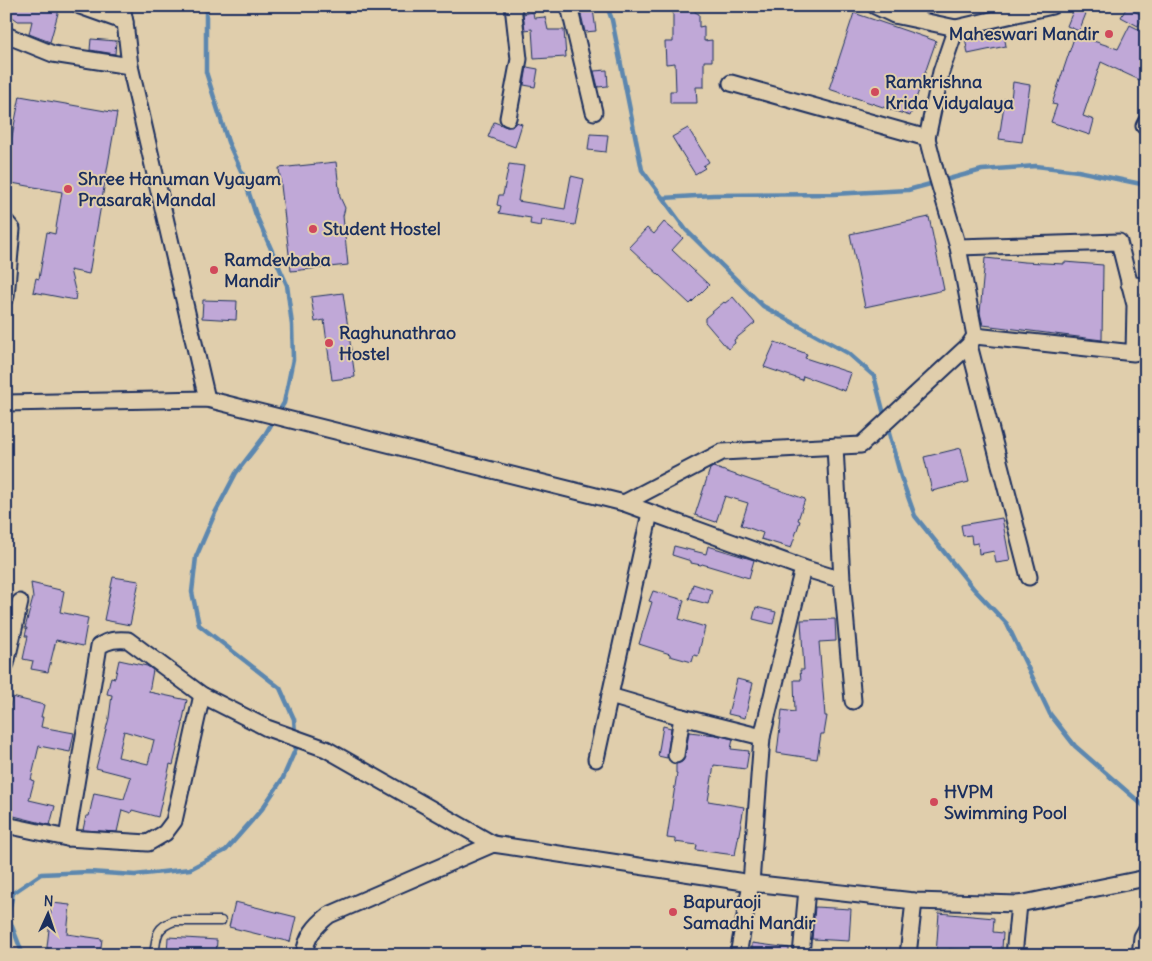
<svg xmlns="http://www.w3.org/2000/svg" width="1152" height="961" viewBox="0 0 1152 961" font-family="Delius,sans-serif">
<rect width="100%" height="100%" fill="#e0ceac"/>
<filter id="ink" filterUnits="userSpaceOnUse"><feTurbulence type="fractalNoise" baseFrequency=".02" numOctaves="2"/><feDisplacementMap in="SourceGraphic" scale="10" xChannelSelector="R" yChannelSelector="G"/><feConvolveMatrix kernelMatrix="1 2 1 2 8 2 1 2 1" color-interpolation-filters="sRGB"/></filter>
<g filter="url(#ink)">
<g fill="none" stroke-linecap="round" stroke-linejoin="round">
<g stroke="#5b87af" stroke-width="4.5">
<polyline points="607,6 612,20 642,170 686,230 763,306 848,353 874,376 885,418"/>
<polyline points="663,198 713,195 833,194 908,190 982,170 1036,166 1078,171 1146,185"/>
<polyline points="887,426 901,477 915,516 973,588 1007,624 1050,714 1075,746 1146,808"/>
<polyline points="23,955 8,916 13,893 41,874 89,872 135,875 190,869 226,850 262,809 283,778 296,748 294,719 280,688 199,625 192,592 196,557 215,513 236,473 263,438 284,403 293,359 292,325 287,285 256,215 243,175 228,142 206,72 206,6"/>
</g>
</g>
<g fill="#c0a8d7" stroke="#1b2f5e" fill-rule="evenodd">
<polygon points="6,6 60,6 50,42 29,34 32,21 18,21 6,12"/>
<polygon points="673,6 695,6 695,12 699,14 699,27 704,26 704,41 712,40 712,61 704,61 704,87 696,87 697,103 670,103 670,91 676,91 675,63 666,64 665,42 673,42"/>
<polygon points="1075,6 1087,11 1079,31 1067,26"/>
<polygon points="1127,7 1143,16 1138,26 1121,17"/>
<polygon points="593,9 596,31 585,32 580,10"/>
<polygon points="533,12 534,18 545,17 548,30 564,30 566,57 534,59 532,29 525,30 523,14"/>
<polygon points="854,13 936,41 910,116 829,89"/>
<polygon points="1130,25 1146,33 1146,83 1101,62 1083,116 1094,120 1090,135 1051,122 1057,105 1052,104 1075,35 1118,49"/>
<polygon points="1003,29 1006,46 968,54 965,37"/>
<polygon points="91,39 116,41 115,54 90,50"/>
<polygon points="527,67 538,69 535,87 524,85"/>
<polygon points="607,70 608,86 598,87 594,71"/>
<polygon points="1013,82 1030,85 1022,142 999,139 1005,98 1011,99"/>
<polygon points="20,96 117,113 89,274 70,270 76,294 75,300 33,292 36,278 39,279 47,232 55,234 62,192 6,182 6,166"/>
<polygon points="494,122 507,127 512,127 516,122 522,124 515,147 488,137"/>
<polygon points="688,128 709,162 703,166 705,168 695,174 672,137"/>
<polygon points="590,134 608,135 606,152 588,150"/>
<polygon points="336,162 340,197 345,208 343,216 348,265 291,271 279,168"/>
<polygon points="509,164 524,166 518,201 565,209 571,176 584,179 575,225 542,220 541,226 530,224 531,218 499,213 501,206 497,205 499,195 503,195"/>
<polygon points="929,217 944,290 865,307 850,234"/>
<polygon points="664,222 683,238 672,250 709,285 690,304 629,247 647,228 654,234"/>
<polygon points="985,258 1024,262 1064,264 1064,262 1103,265 1102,340 983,325 980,313"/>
<polygon points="343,293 355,377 332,380 324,320 315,322 311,297"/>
<polygon points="733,297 755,323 734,340 735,343 728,349 705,322 705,318 724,302 725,303"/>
<polygon points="203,300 237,301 236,320 202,318"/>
<polygon points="775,342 807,354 805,358 851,373 845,391 803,376 802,380 764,367"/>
<polygon points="961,448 969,482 932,491 924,457"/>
<polygon points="713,467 805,499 798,520 800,521 791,548 761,539 763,533 741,525 748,503 725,496 716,522 695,515 710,469"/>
<polygon points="1002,518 1010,561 996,563 994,551 979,554 978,543 972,544 971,535 963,536 961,525"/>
<polygon points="674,546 706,554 708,546 754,560 749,578 702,564 701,565 691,563 691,561 672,555"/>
<polygon points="113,577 139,581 130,625 104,620"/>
<polygon points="31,583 64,591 60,612 88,618 83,646 56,640 48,672 31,669 33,661 23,659 28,636 25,636 27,628 25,628 33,598"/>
<polygon points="693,584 712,590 708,604 689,599"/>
<polygon points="653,591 684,600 679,619 705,627 698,656 694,655 692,662 670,656 670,654 639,644 652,602 649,601"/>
<polygon points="756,607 776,612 773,624 753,619"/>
<polygon points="835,619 836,641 819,642 825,716 827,716 824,734 821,734 817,759 777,753 782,710 795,712 794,680 801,680 800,670 804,670 801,620"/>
<path d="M119,660L147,666L153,670L149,692L187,700L182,724H183L173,765L170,764L158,817L132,810L131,813L122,810L117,832L83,830L86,816H89L94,793L124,799L131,777L96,768L109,718L112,695L107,694L111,677L115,678ZM124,731L154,740L148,764L118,757Z"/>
<polygon points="737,679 753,683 745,718 728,714"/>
<polygon points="12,697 44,705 41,717 43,717 41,727 74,733 70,752 39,746 31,780 34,781 29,800 55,806 50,825 6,814 6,729"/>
<polygon points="663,726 671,728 667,758 658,756"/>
<polygon points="689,732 716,735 733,739 731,749 749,751 746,769 714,765 708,801 744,807 735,855 696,850 697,845 675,842 675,839 667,838 677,773 676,773 676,764 683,761 685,757"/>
<polygon points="235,902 296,917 290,942 229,927"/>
<polygon points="52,903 70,905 67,934 102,939 100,955 53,955 47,947"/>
<polygon points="815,907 851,909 849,941 812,939"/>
<polygon points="939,913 994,918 993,932 1003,933 1002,949 997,949 996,954 949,949 948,955 936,955"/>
<polygon points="168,937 217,940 216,955 167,955"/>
<polygon points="752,943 789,948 789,955 752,955"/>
</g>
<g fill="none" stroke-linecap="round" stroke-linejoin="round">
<g stroke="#1b2f5e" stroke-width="11">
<path id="lane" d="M154,955C157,936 155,928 174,921H221"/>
</g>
<g stroke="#1b2f5e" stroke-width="19">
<g id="street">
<polyline points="80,6 125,22"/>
<polyline points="122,6 125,22 130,66 207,399"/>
<polyline points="569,6 594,112"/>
<polyline points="875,6 894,15 956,28 1052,6"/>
<polyline points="895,15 923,6"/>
<polyline points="6,35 53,54 130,66"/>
<polyline points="508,118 519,59 513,6"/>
<polyline points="1144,126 1146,122"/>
<polyline points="927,138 941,72 956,28"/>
<polyline points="6,222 12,229 6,297"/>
<polyline points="958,247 1119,242 1135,305 1134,353 975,336"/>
<polyline points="1129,284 1146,287"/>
<polyline points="969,345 1029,577"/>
<polyline points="6,403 207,399 624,503 722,452 861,445 969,345 975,336 958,247 936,173 927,138 731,83"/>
<polyline points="835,446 842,580 853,701"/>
<polyline points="624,503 803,568 842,580"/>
<polyline points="6,664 20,602"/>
<polyline points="610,696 682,717 762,737"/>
<polyline points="676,755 682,717"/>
<polyline points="596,759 650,513"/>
<polyline points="6,825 67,838 148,843 165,833 174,821 202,695"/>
<path d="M67,838L99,646C109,640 116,639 128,640L202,695L267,728L326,749L493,844"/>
<path d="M304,955C306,937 315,926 329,915L493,844L751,883L914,901L1019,904L1146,878"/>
<polyline points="738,955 751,883 762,737 803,568"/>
<polyline points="801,955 807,889"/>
<polyline points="908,955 914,901"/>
<polyline points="1014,955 1019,904"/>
<polyline points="1140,955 1142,937 1146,930"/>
</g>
</g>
<use href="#lane" stroke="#e0ceac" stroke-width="8"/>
<use href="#street" stroke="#e0ceac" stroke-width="15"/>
</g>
</g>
<g fill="#d1495b" stroke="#e0ceac" stroke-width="2">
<circle cx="1109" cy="34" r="5"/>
<circle cx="875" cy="92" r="5"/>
<circle cx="68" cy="189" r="5"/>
<circle cx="313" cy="229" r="5"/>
<circle cx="214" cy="270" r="5"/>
<circle cx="329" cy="343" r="5"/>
<circle cx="934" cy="802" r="5"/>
<circle cx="673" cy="912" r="5"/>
</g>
<g text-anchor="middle" stroke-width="4" stroke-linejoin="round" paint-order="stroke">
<g font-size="18" font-weight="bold" fill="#1b2f5e" stroke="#e0ceac" text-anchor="start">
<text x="1099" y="40" text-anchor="end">Maheswari Mandir</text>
<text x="885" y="88">Ramkrishna<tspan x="885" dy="21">Krida Vidyalaya</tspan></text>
<text x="78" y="185">Shree Hanuman Vyayam<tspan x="78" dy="21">Prasarak Mandal</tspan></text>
<text x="323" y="235">Student Hostel</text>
<text x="224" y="266">Ramdevbaba<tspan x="224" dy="21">Mandir</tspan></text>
<text x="339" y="339">Raghunathrao<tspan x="339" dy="21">Hostel</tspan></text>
<text x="944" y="798">HVPM<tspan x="944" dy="21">Swimming Pool</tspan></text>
<text x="683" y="908">Bapuraoji<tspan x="683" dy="21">Samadhi Mandir</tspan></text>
</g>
</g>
<rect width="1152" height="961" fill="none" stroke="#e0ceac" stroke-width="25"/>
<rect x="12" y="12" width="1127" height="936" fill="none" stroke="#1b2f5e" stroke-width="2" filter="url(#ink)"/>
<g transform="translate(48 914) rotate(3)" stroke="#e0ceac" stroke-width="4" paint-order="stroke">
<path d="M0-4L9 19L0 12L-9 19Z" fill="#1b2f5e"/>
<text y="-8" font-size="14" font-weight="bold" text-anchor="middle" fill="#1b2f5e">N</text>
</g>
</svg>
